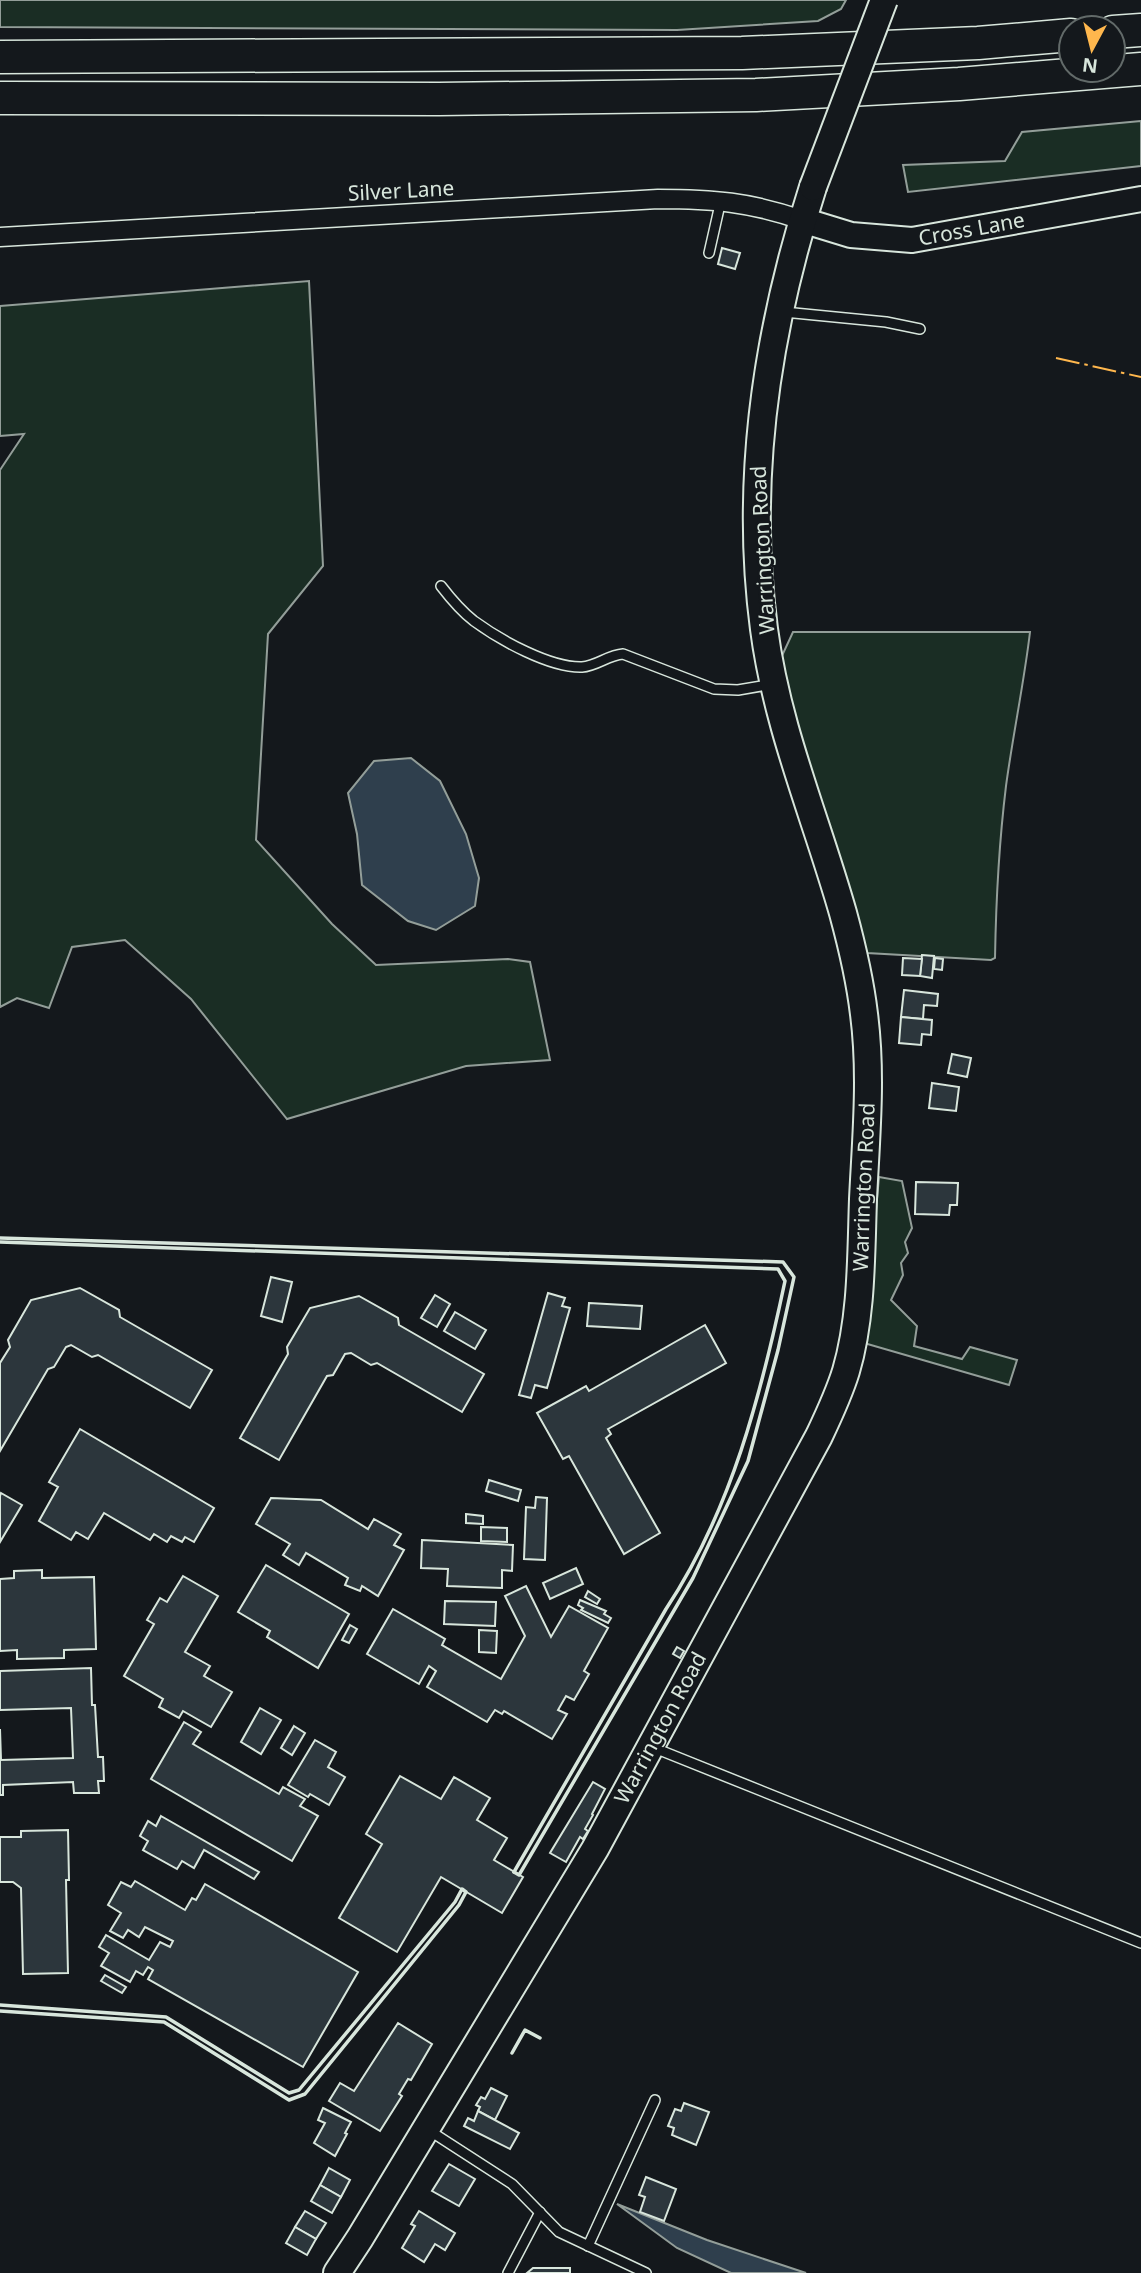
<svg xmlns="http://www.w3.org/2000/svg" width="1141" height="2273" viewBox="0 0 1141 2273" font-family="'Noto Sans',sans-serif">
<rect width="100%" height="100%" fill="#14181c"/>
<g fill="#1a2d24" stroke="#939e99" stroke-width="2">
<polygon points="0,0 846,0 841,9 818,21 677,30 0,27"/>
<polygon points="1141,121 1141,166 908,192 903,165 1005,161 1022,132"/>
<polygon points="309,281 323,566 268,634 256,840 332,924 376,965 508,959 530,962 550,1060 466,1066 287,1119 191,999 125,940 72,947 49,1008 17,998 0,1007 0,470 24,434 0,436 0,306"/>
<path d="M793,632H1030C1024,683 1013,734 1006,786C999,843 996,900 995,958L991,960L867,953L817,796L780,660Z"/>
<polygon points="879,1177 902,1181 912,1228 905,1242 908,1253 901,1263 903,1275 891,1300 917,1326 914,1346 962,1359 970,1347 1017,1360 1009,1385 864,1343"/>
</g>
<g fill="#2f3f4d" stroke="#939e99" stroke-width="2">
<polygon points="411,758 440,781 466,834 479,878 475,906 436,930 408,921 362,885 357,834 348,793 374,761"/>
<polygon points="617,2204 707,2240 806,2273 731,2273 677,2248"/>
</g>
<g fill="#2c363c" stroke="#d8e6dc" stroke-width="2">
<polygon points="722,248 740,253 735,269 718,264"/>
<polygon points="922,955 934,956 932,978 920,976"/>
<polygon points="903,958 922,959 920,976 902,975"/>
<polygon points="935,958 943,959 942,970 934,969"/>
<polygon points="904,990 938,994 937,1006 924,1005 923,1019 901,1017"/>
<polygon points="901,1017 932,1020 931,1035 922,1034 921,1045 899,1043"/>
<polygon points="952,1054 971,1058 967,1077 948,1073"/>
<polygon points="932,1083 959,1087 956,1111 929,1108"/>
<polygon points="916,1182 958,1183 957,1205 950,1205 949,1215 915,1214"/>
<polygon points="271,1277 292,1282 282,1322 261,1316"/>
<polygon points="80,1288 119,1310 120,1317 212,1370 190,1408 98,1355 92,1357 71,1345 66,1347 54,1367 48,1369 0,1451 0,1363 10,1347 8,1340 31,1300"/>
<polygon points="548,1293 565,1298 562,1306 570,1308 547,1388 535,1385 531,1398 519,1395"/>
<polygon points="435,1295 450,1304 437,1327 421,1318"/>
<polygon points="359,1296 398,1318 399,1325 484,1374 462,1412 377,1363 371,1365 351,1353 345,1354 333,1375 327,1376 279,1460 240,1438 288,1354 287,1347 310,1308"/>
<polygon points="589,1303 642,1306 640,1329 587,1326"/>
<polygon points="455,1312 486,1330 475,1349 444,1331"/>
<polygon points="705,1325 726,1363 608,1429 611,1434 606,1438 660,1533 624,1554 569,1456 563,1459 537,1413 586,1386 589,1391"/>
<polygon points="80,1429 214,1508 194,1542 185,1537 182,1542 171,1536 167,1542 154,1534 150,1540 104,1513 88,1539 76,1532 71,1540 39,1521 58,1487 49,1482"/>
<polygon points="489,1480 521,1490 518,1501 486,1491"/>
<polygon points="1,1493 22,1505 0,1542 0,1496"/>
<polygon points="536,1497 547,1498 545,1560 524,1559 526,1507 535,1508"/>
<polygon points="271,1498 321,1500 368,1529 374,1519 401,1534 394,1545 404,1550 378,1596 362,1586 360,1591 345,1585 348,1578 306,1553 299,1565 283,1555 290,1544 256,1524"/>
<polygon points="466,1514 483,1516 483,1524 466,1523"/>
<polygon points="481,1527 507,1528 507,1542 481,1541"/>
<polygon points="422,1540 513,1545 512,1571 502,1570 502,1588 447,1586 448,1569 421,1568"/>
<polygon points="266,1565 349,1614 318,1668 267,1637 270,1631 238,1612"/>
<polygon points="576,1568 583,1584 550,1599 543,1583"/>
<polygon points="42,1570 42,1578 94,1577 96,1649 64,1650 64,1658 17,1659 17,1650 0,1651 0,1579 14,1578 14,1571"/>
<polygon points="183,1576 218,1596 185,1652 210,1666 204,1676 232,1692 211,1727 183,1711 179,1718 159,1707 163,1699 124,1676 154,1624 147,1620 160,1598 167,1602"/>
<polygon points="526,1586 551,1637 569,1606 608,1628 584,1671 589,1674 574,1700 566,1696 558,1710 567,1714 552,1739 504,1711 502,1714 495,1710 487,1722 427,1687 436,1671 429,1666 419,1684 367,1654 393,1609 445,1639 442,1645 501,1679 525,1636 505,1596"/>
<polygon points="588,1591 600,1599 597,1604 585,1597"/>
<polygon points="580,1600 606,1611 604,1614 611,1618 608,1623 581,1610 583,1608 578,1605"/>
<polygon points="445,1601 496,1602 495,1626 444,1624"/>
<polygon points="350,1625 357,1629 349,1643 342,1640"/>
<polygon points="479,1630 497,1631 496,1653 479,1652"/>
<polygon points="677,1647 684,1651 680,1658 673,1654"/>
<polygon points="91,1668 92,1705 95,1705 98,1757 103,1757 104,1781 98,1781 99,1793 74,1793 73,1782 3,1785 3,1795 0,1795 0,1729 1,1760 73,1758 71,1708 0,1710 0,1671"/>
<polygon points="260,1708 281,1720 261,1754 241,1742"/>
<polygon points="184,1722 201,1732 193,1744 279,1794 283,1787 305,1799 300,1806 318,1816 292,1861 151,1779"/>
<polygon points="294,1726 305,1733 292,1755 281,1748"/>
<polygon points="315,1740 336,1752 328,1767 345,1777 329,1805 310,1794 308,1797 288,1785"/>
<polygon points="400,1776 441,1799 454,1777 490,1798 477,1820 507,1838 494,1860 523,1877 502,1913 441,1877 397,1952 339,1918 382,1844 366,1834"/>
<polygon points="593,1782 605,1789 592,1814 593,1815 585,1829 588,1831 583,1839 580,1837 566,1862 550,1853"/>
<polygon points="161,1816 259,1872 254,1879 204,1850 194,1868 182,1861 177,1869 143,1850 148,1841 140,1836 148,1821 156,1826"/>
<polygon points="68,1830 69,1880 66,1880 68,1973 23,1974 21,1888 13,1882 0,1882 0,1837 21,1837 21,1831"/>
<polygon points="135,1881 185,1910 192,1898 196,1900 205,1884 358,1972 303,2067 148,1979 153,1970 148,1967 143,1975 136,1971 130,1982 101,1966 109,1953 99,1947 106,1935 149,1960 160,1942 170,1947 173,1941 145,1927 139,1937 128,1930 123,1938 110,1931 121,1913 108,1905 121,1882 131,1887"/>
<polygon points="105,1975 126,1987 122,1993 101,1981"/>
<polygon points="398,2023 432,2044 411,2080 408,2079 399,2094 402,2096 380,2131 329,2101 340,2083 354,2091"/>
<polygon points="491,2088 507,2096 495,2120 478,2111 480,2107 476,2105 481,2097 485,2099"/>
<polygon points="684,2103 709,2112 696,2145 672,2135 674,2128 668,2126 675,2109 681,2111"/>
<polygon points="323,2108 351,2122 345,2133 347,2134 335,2156 314,2143 325,2123 318,2120"/>
<polygon points="478,2111 519,2133 510,2149 464,2126 468,2118 474,2121"/>
<polygon points="449,2164 475,2179 459,2206 432,2191"/>
<polygon points="329,2168 350,2180 341,2197 320,2185"/>
<polygon points="646,2177 676,2189 664,2221 640,2212 645,2197 639,2195"/>
<polygon points="320,2185 341,2197 332,2213 311,2201"/>
<polygon points="305,2211 326,2223 316,2239 295,2227"/>
<polygon points="419,2211 455,2233 445,2250 435,2244 424,2262 402,2248 415,2226 411,2224"/>
<polygon points="295,2227 316,2239 307,2255 286,2243"/>
<polygon points="533,2268 570,2268 570,2273 527,2273"/>
</g>
<g fill="none" stroke-linecap="round" stroke-linejoin="round">
<g stroke="#d8e6dc" stroke-width="12">
<g id="lane">
<polyline points="709,253 721,200"/>
<polyline points="784,312 886,322 920,329"/>
<path d="M441,586C451,599 461,611 474,621C500,640 550,668 582,667C597,666 608,655 623,654L714,689L738,690L773,684"/>
<polyline points="652,1747 1141,1943"/>
<polyline points="427,2129 512,2184 559,2232 646,2273"/>
<polyline points="588,2246 655,2100"/>
<polyline points="508,2273 540,2212"/>
</g>
</g>
<g stroke="#d8e6dc" stroke-width="21">
<path id="street" d="M0,237L658,199C713,199 750,202 802,220"/>
</g>
<g stroke="#d8e6dc" stroke-width="28">
<g id="secondary">
<path id="s1" d="M802,220L851,235L912,240L1141,199"/>
</g>
</g>
<g stroke="#d8e6dc" stroke-width="30">
<g id="primary">
<path id="s2" d="M337,2273L360,2238L595,1849L819,1436C829,1415 839,1394 846,1371C862,1317 861,1256 863,1199C866,1138 872,1075 864,1014C860,980 852,946 843,913C816,818 777,728 764,629C744,479 767,330 813,187"/>
</g>
</g>
<g stroke="#d8e6dc" stroke-width="35">
<g id="highway">
<polyline points="1113,32 1141,30"/>
<polyline points="0,57 742,53 978,43 1071,35"/>
<polyline points="0,98 439,99 756,95 959,84 1141,69"/>
</g>
</g>
<use href="#lane" stroke="#14181c" stroke-width="9"/>
<use href="#street" stroke="#14181c" stroke-width="18"/>
<use href="#secondary" stroke="#14181c" stroke-width="24"/>
<use href="#primary" stroke="#14181c" stroke-width="26"/>
<use href="#highway" stroke="#14181c" stroke-width="32"/>
<g stroke="#d8e6dc" stroke-width="30" stroke-linecap="butt">
<polyline id="primary-bridge" points="813,187 884,0"/>
</g>
<use href="#primary-bridge" stroke="#14181c" stroke-width="26"/>
<g stroke="#d8e6dc" stroke-width="3.5">
<polyline points="0,1238 783,1262 794,1277 778,1350 748,1461 693,1578 519,1875 514,1872"/>
<path d="M0,1242L778,1269L785,1281C761,1395 731,1511 666,1609L514,1872"/>
<polyline points="0,2005 166,2017 289,2093 299,2090 455,1902 462,1889 466,1892 459,1905 305,2094 289,2100 164,2022 0,2011"/>
<polyline points="512,2053 525,2030 540,2038"/>
</g>
<polyline stroke="#ffb74d" stroke-width="2" stroke-dasharray="24 5 3.5 5" stroke-linecap="butt" points="1056,358 1141,377"/>
</g>
<g text-anchor="middle" stroke-width="5" stroke-linejoin="round" paint-order="stroke">
<g font-size="21" fill="#d8e6dc" stroke="#14181c">
<text transform="translate(401 191) rotate(-3)" y="7">Silver Lane</text>
<text dy="7" stroke="none"><textPath href="#s1" startOffset="173">Cross Lane</textPath></text>
<text transform="translate(763 550) rotate(-93)" y="7">Warrington Road</text>
<text dy="7" stroke="none"><textPath href="#s2" startOffset="1222">Warrington Road</textPath></text>
<text dy="7" stroke="none"><textPath href="#s2" startOffset="634">Warrington Road</textPath></text>
</g>
</g>
<g transform="translate(1092 49) rotate(187)"><circle r="33" fill="#14181c" stroke="#626a69" stroke-width="2"/>
<path d="M0-5L12 26L0 18L-12 26Z" fill="#ffb74d"/>
<text y="-10" font-size="19" font-weight="bold" text-anchor="middle" fill="#d8e6dc">N</text>
</g>
</svg>
